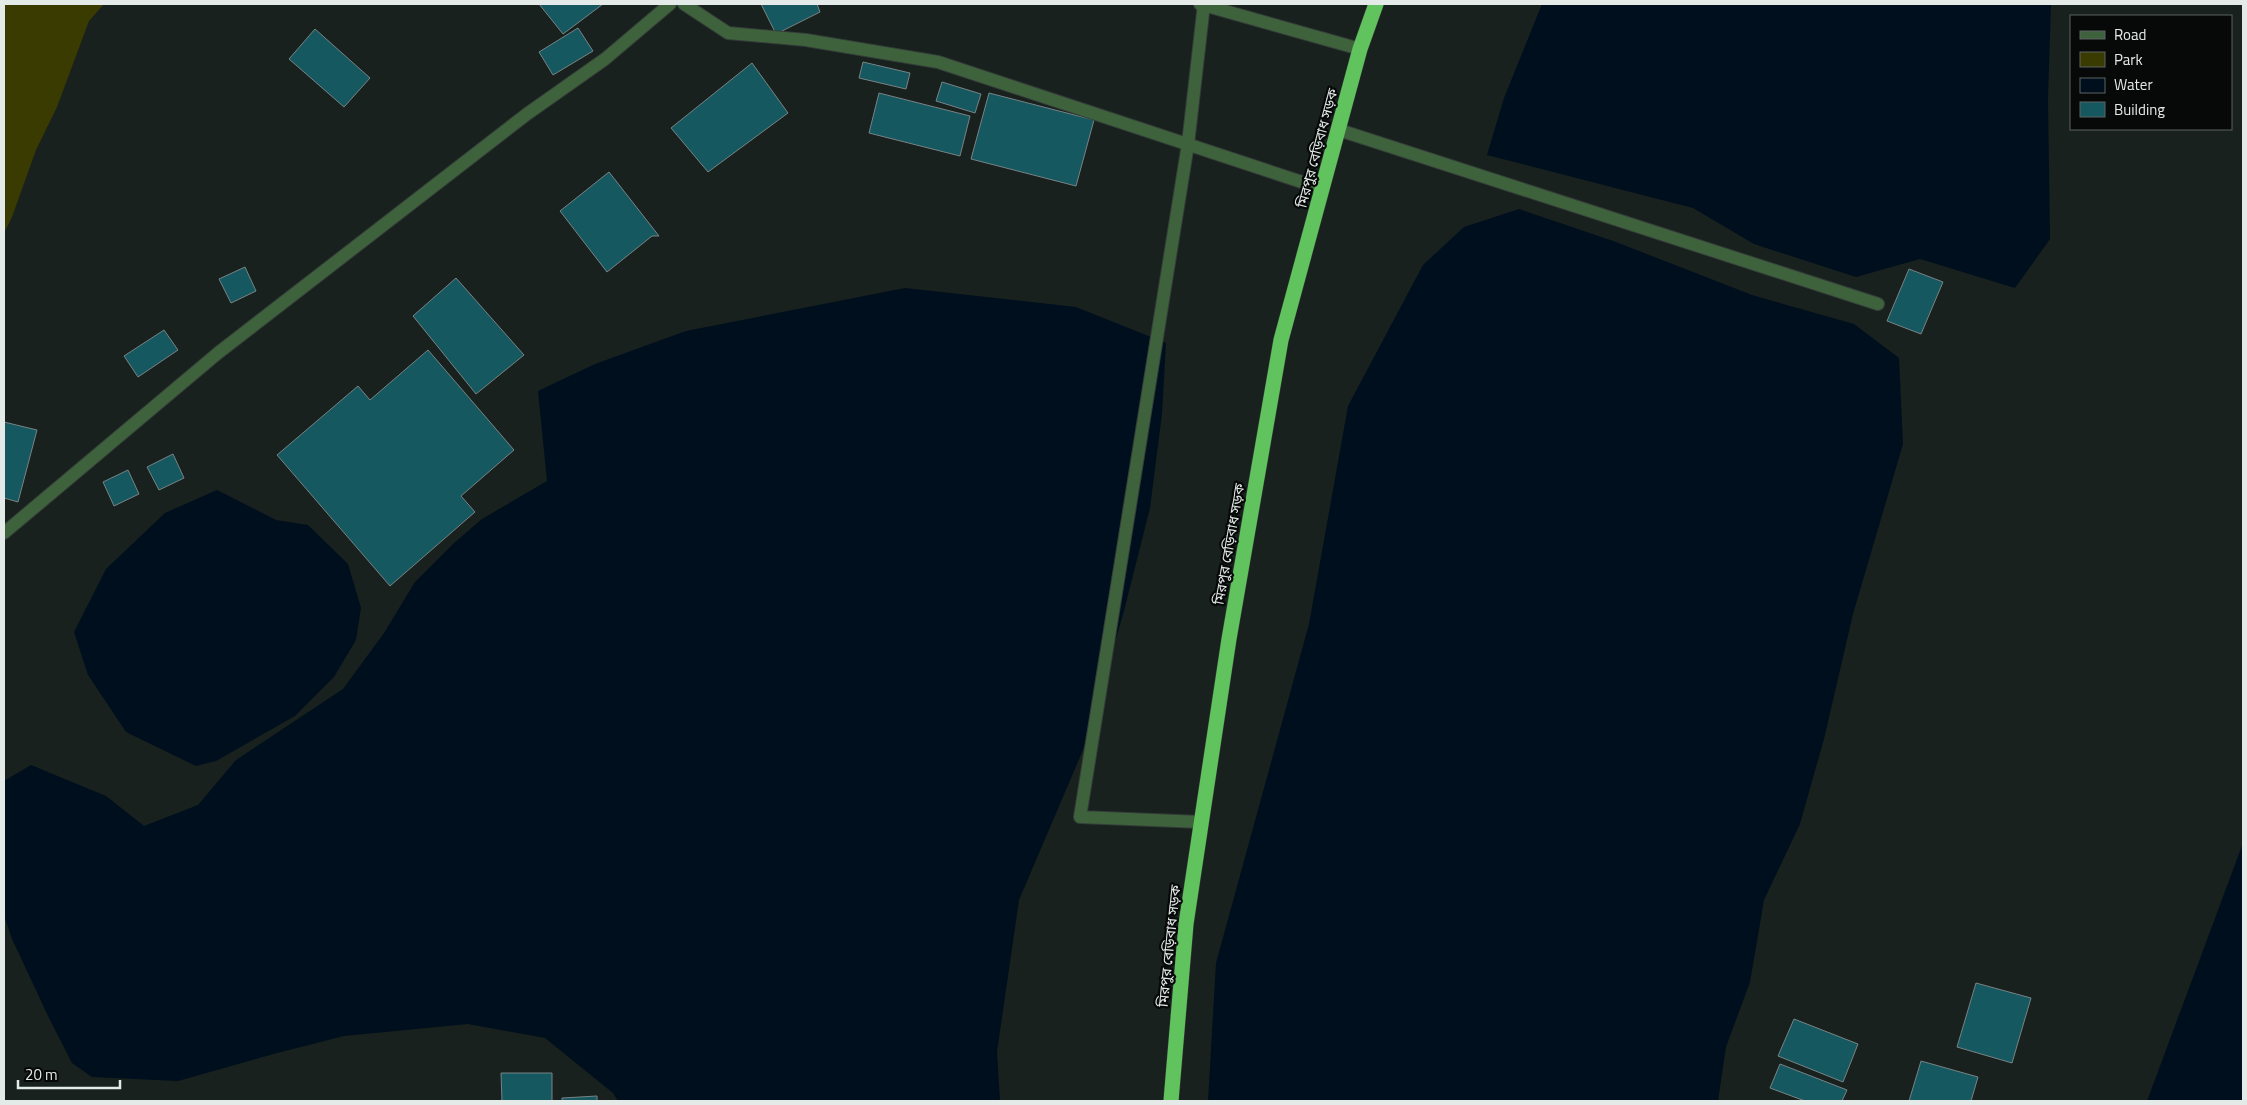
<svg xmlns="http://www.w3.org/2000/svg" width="2247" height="1105" viewBox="0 0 2247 1105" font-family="'Titillium Web','Noto Sans Bengali',sans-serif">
<rect width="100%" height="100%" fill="#18211e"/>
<polygon fill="#393b00" points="4,4 104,4 89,21 57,107 36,150 12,217 4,233"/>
<g fill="#000f1d">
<polygon points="1542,4 2051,4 2048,98 2050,239 2015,288 1920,259 1856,277 1754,244 1693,208 1487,155 1504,98"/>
<polygon points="1519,209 1616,242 1752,295 1854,324 1899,358 1903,444 1853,614 1824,739 1800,824 1764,900 1750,982 1726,1047 1718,1101 1208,1101 1216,963 1309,624 1348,406 1423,265 1464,227"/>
<polygon points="905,288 1076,307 1166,343 1162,414 1150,508 1124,611 1083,750 1019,900 997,1052 1000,1101 618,1101 613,1093 545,1038 468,1024 344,1036 277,1053 178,1081 92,1077 72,1063 49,1018 12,939 4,915 4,781 31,765 106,796 144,826 198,805 236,760 343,689 384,633 415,582 454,543 482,519 547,481 538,391 595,364 686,331"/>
<polygon points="217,490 276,520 308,525 348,564 361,608 356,640 334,677 295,716 216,761 196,766 126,732 88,675 74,632 106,569 165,513"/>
<polygon points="2243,843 2243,1101 2147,1101"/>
</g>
<g fill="#16585f" stroke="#798385">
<polygon points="539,4 603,4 563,34"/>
<polygon points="761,4 817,4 820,12 776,34"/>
<polygon points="578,28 593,51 553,75 539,52"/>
<polygon points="315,29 370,78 344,107 289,59"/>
<polygon points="863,62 910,73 906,89 859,78"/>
<polygon points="752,63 788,113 708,172 671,128"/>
<polygon points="942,82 981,94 975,113 936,101"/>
<polygon points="879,93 970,116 960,156 869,133"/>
<polygon points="989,93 1094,120 1076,186 971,159"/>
<polygon points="609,172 659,236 652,236 607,272 560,211"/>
<polygon points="245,267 256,291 231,303 219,279"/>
<polygon points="1909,269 1943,282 1921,334 1887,321"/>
<polygon points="456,278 524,355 476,394 413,316"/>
<polygon points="164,330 178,350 138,377 124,356"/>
<polygon points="428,350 514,450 461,496 475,512 390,586 277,455 358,386 370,400"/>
<polygon points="4,422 37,430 18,502 4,498"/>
<polygon points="173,454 184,478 159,490 147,467"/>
<polygon points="128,470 139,494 114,506 103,482"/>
<polygon points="1976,983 2031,998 2012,1063 1957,1047"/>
<polygon points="1794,1019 1858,1044 1843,1082 1778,1056"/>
<polygon points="1921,1061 1978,1077 1971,1101 1909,1101"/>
<polygon points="1780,1064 1847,1090 1842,1101 1805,1101 1770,1088"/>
<polygon points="501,1073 552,1073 552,1101 502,1101"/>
<polygon points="597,1096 597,1101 562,1101 562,1098"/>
</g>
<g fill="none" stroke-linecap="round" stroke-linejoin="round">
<g stroke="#353d3a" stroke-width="14">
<g id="street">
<polyline points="684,4 728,33 806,40 938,62 1323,189"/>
<polyline points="1200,4 1360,49"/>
<polyline points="1339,130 1878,304"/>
<polyline points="4,533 218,353 527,114 605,59 670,4"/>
<polyline points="1201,822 1080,817 1188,144 1204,4"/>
</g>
</g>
<g stroke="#353d3a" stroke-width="16">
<polyline id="highway" points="1171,1101 1186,924 1229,639 1281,340 1360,49 1376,4"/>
</g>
<use href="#street" stroke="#3e633c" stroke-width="12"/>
<use href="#highway" stroke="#61c35e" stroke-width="15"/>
</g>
<g text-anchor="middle" stroke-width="4.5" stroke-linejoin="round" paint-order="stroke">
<g font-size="14" fill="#e4eae8" stroke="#060908">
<text transform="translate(1317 148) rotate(-75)" y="5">মিরপুর বেড়িবাধ সড়ক</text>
<text transform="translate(1229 544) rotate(-80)" y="5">মিরপুর বেড়িবাধ সড়ক</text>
<text transform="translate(1169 946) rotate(-84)" y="5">মিরপুর বেড়িবাধ সড়ক</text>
</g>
</g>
<rect width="2247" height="1105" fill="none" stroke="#e4eae8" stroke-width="10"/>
<rect x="2070" y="15" width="162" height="115" fill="#060908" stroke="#5f6362"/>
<rect x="2080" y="31" width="25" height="8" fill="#3e633c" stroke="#5f6362"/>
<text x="2114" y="40" font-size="15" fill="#e4eae8">Road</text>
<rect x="2080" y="52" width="25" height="15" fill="#393b00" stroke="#5f6362"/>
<text x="2114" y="65" font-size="15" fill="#e4eae8">Park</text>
<rect x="2080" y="78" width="25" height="15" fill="#000f1d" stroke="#5f6362"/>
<text x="2114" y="90" font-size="15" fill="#e4eae8">Water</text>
<rect x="2080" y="102" width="25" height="15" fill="#16585f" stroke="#5f6362"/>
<text x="2114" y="115" font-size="15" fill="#e4eae8">Building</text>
<path d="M18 1080v8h102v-8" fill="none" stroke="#e4eae8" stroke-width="2.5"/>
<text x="25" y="1080" font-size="15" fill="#e4eae8" stroke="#060908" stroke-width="4" paint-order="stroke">20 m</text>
</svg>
